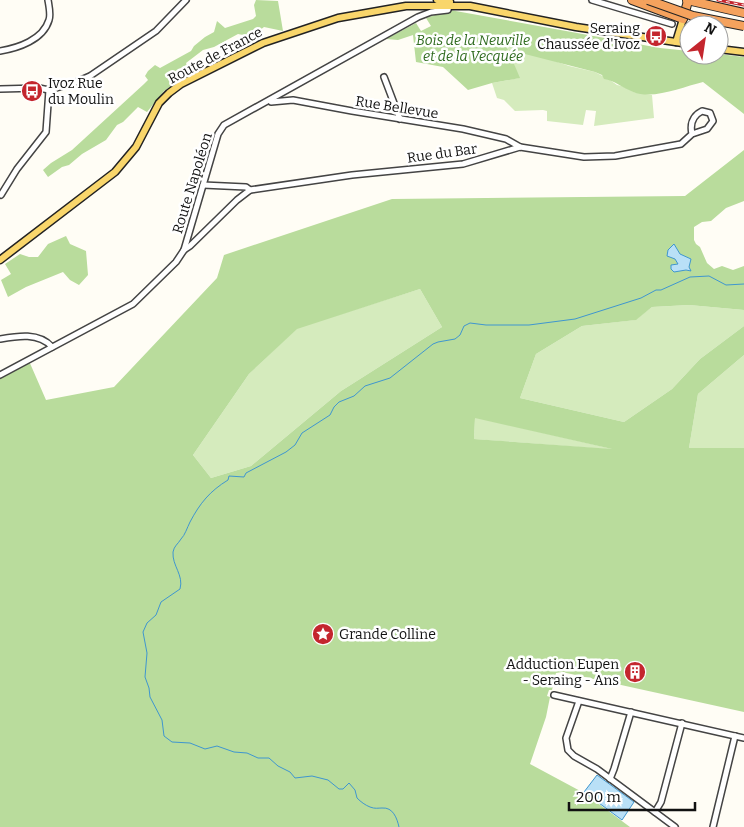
<svg xmlns="http://www.w3.org/2000/svg" width="744" height="827" viewBox="0 0 744 827" font-family="Bitter,serif">
<rect width="100%" height="100%" fill="#fffdf5"/>
<g fill="#d5ebbd">
<polygon points="506,44 569,66 595,72 610,80 617,85 622,86 633,92 652,95 654,118 594,126 596,111 586,110 583,125 547,121 547,111 543,110 515,111 504,100 497,98 492,83 519,78"/>
<polygon points="420,289 442,327 341,391 251,466 211,478 193,455 249,374 297,328"/>
<polygon points="689,305 744,310 744,326 700,359 672,389 624,422 520,398 536,354 582,326 635,320 652,307"/>
<polygon points="744,355 744,448 689,448 698,394"/>
<polygon points="475,417 617,450 474,439"/>
</g>
<g fill="#b9dc9c" fill-rule="evenodd">
<polygon points="256,0 278,1 283,31 264,27 255,34 248,36 238,34 214,47 203,50 186,63 190,73 164,91 147,112 138,107 123,122 117,125 106,140 82,154 69,165 62,167 48,177 43,170 51,163 72,150 144,84 148,80 145,76 148,71 155,65 160,68 191,51 194,46 205,37 214,32 217,21 225,28 253,19 256,16 254,5"/>
<path d="M450,10L660,48L689,51V55L719,54L744,57V114L703,82C682,87 654,100 633,92C623,88 614,80 604,79L602,75L595,72L521,53L506,45L520,78L492,83L468,90L443,67L416,62L413,35L398,40L386,39L416,23L421,31L431,26L426,18Z"/>
<path d="M744,150V201L726,208L711,221L702,222L694,227V240L696,244L700,247L707,263L714,269L722,266L733,270L744,266V310L689,305L652,307L636,320L582,326L536,354L520,398L624,422L672,389L700,359L744,326V355L698,394L689,448H744V712L562,672L556,673L552,690H549L547,696L550,697L546,717L530,764L584,793L630,827H0V378L29,361L46,400L114,387L217,278L224,255L392,199L685,196ZM420,289L442,327L341,391L251,466L211,478L193,455L249,374L297,329ZM475,418L612,449L474,439Z"/>
<polygon points="66,236 70,244 86,251 88,275 79,285 70,280 63,272 26,287 8,297 1,280 11,274 5,264 20,254 29,257 38,257 48,244"/>
</g>
<g fill="#b9e0f7" stroke="#3f96cf">
<polygon points="674,244 680,254 691,259 689,267 691,271 686,270 674,272 671,269 671,265 678,264 675,259 667,256 668,250"/>
<polygon points="597,775 634,802 622,820 584,792"/>
</g>
<g fill="none" stroke-linecap="round" stroke-linejoin="round">
<path stroke="#3f96cf" stroke-width="1" d="M399,827C397,818 393,807 382,808C378,808 375,809 370,807C365,805 361,802 357,798L355,790L349,783L343,789H339L328,780L312,776L295,778L290,772L278,766L269,758H258L247,753L234,752L217,746L205,749L190,743L172,742L164,736L162,720L150,697L149,688L145,677L147,653L143,632L147,623L156,615L161,602L180,589C184,575 172,566 173,552C174,546 178,544 181,539C185,535 187,528 190,522C200,503 210,491 228,480L229,476L244,477L246,473L286,452L295,445L302,433L330,415L334,407L339,402L354,396L365,386L390,378L433,344L438,342L455,339L460,335L464,326L470,323L486,325H529L575,319L641,298L656,290H661L690,277L709,276L726,285L744,284"/>
<g stroke="#444" stroke-width="8">
<g id="minor">
<polyline points="592,0 672,24"/>
<path d="M0,51C18,48 43,40 49,20C51,15 49,6 48,0"/>
<polyline points="384,77 400,119"/>
<polyline points="0,89 39,88 49,90 74,83 90,76 156,31 186,0"/>
<polyline points="270,100 271,102 293,100 352,111 463,129 506,139 520,147"/>
<path d="M250,190L352,175L463,164L520,147L584,157L615,156L681,144L692,134L707,129L713,121L710,113L702,111C692,116 690,125 692,134"/>
<polyline points="1,195 17,169 46,132 49,90"/>
<polyline points="184,250 190,246 237,200 250,190 246,187 203,185"/>
<path d="M0,339C17,336 39,332 52,347"/>
<polyline points="0,375 133,304 176,262 184,250 218,134 224,125 418,17 431,12 448,10 449,6"/>
<polyline points="554,695 744,738"/>
<polyline points="579,701 566,738 568,750 574,756 597,769 675,827"/>
<polyline points="610,779 614,769 631,712"/>
<polyline points="655,812 661,802 682,723"/>
<polyline points="713,827 735,736"/>
</g>
</g>
<g stroke="#222" stroke-width="9">
<g id="major">
<polyline points="437,0 450,2 449,6"/>
<polyline points="676,42 683,19"/>
<polyline points="719,49 744,52"/>
<polyline points="0,260 115,172 136,147 159,103 169,93 181,84 263,43 338,18 406,6 470,6 576,27 689,44"/>
</g>
</g>
<g stroke="#222" stroke-width="10">
<g id="highway">
<polyline points="632,0 683,19 688,1"/>
<polyline points="687,0 744,13"/>
</g>
</g>
<use href="#minor" stroke="#fff" stroke-width="5"/>
<use href="#major" stroke="#f9d66b" stroke-width="6"/>
<use href="#highway" stroke="#f5a25d" stroke-width="8"/>
<g stroke="#c4262e" stroke-width="3">
<polyline id="rail" points="718,0 744,5"/>
</g>
<use href="#rail" stroke="#fff" stroke-width="1" stroke-dasharray="4" stroke-linecap="butt"/>
<g stroke="#222" stroke-width="10" stroke-linecap="butt">
<polyline id="highway-bridge" points="648,0 693,16 744,26"/>
</g>
<use href="#highway-bridge" stroke="#f5a25d" stroke-width="8"/>
</g>
<defs>
<g id="bus-disc" transform="scale(1.125)"><circle r="9.5" fill="#c4262e" stroke="#fff"/><path d="M-5-6H5V4H4V6H2V4H-2V6H-4V4H-5ZM-3.5-4V0h7V-4ZM-3.5 1.2v1.5H-2V1.2ZM2 1.2v1.5H3.5V1.2Z" fill="#fff"/></g>
<g id="sight-disc" transform="scale(1.125)"><circle r="9.5" fill="#c4262e" stroke="#fff"/><path d="M0-6L1.8-2.2L6-1.7L2.9 1.2L3.7 5.4L0 3.3L-3.7 5.4L-2.9 1.2L-6-1.7L-1.8-2.2Z" fill="#fff"/></g>
<g id="building-disc" transform="scale(1.125)"><circle r="9.5" fill="#c4262e" stroke="#fff"/><path d="M-4-6H4V6H1V3H-1V6H-4ZM-2.5-4.3h1.7v1.8h-1.7ZM.8-4.3h1.7v1.8H.8ZM-2.5-1h1.7V.8h-1.7ZM.8-1h1.7V.8H.8Z" fill="#fff"/></g>
</defs>
<g fill-rule="evenodd">
<use href="#bus-disc" x="656" y="36"/>
<use href="#bus-disc" x="32" y="91"/>
<use href="#sight-disc" x="323" y="634"/>
<use href="#building-disc" x="635" y="672"/>
</g>
<g text-anchor="middle" stroke-width="5" stroke-linejoin="round" paint-order="stroke">
<g font-size="14" fill="#111" stroke="#fff" text-anchor="end">
<text x="640" y="33">Seraing<tspan x="640" dy="16">Chaussée d'Ivoz</tspan></text>
<text x="48" y="88" text-anchor="start">Ivoz Rue<tspan x="48" dy="16">du Moulin</tspan></text>
<text x="339" y="639" text-anchor="start">Grande Colline</text>
<text x="619" y="669">Adduction Eupen<tspan x="619" dy="16">- Seraing - Ans</tspan></text>
</g>
<g font-size="14" font-style="italic" fill="#2f6b1f" stroke="#fff">
<text x="473" y="45">Bois de la Neuville<tspan x="473" dy="16">et de la Vecquée</tspan></text>
</g>
<g font-size="14" fill="#111" stroke="#fff">
<text transform="translate(215 55) rotate(-28)" y="5">Route de France</text>
<text transform="translate(397 107) rotate(9)" y="5">Rue Bellevue</text>
<text transform="translate(442 153) rotate(-8)" y="5">Rue du Bar</text>
<text transform="translate(192 183) rotate(-73)" y="5">Route Napoléon</text>
</g>
</g>
<g transform="translate(704 40) rotate(30)"><circle r="24" fill="#ffffff" stroke="#a0a0a0"/>
<path d="M0-4L9 19L0 12L-9 19Z" fill="#c4262e"/>
<text y="-8" font-size="14" font-weight="bold" text-anchor="middle" fill="#111111">N</text>
</g>
<path d="M569 802v8h126v-8" fill="none" stroke="#111111" stroke-width="2.5"/>
<text x="576" y="802" font-size="15" fill="#111111" stroke="#ffffff" stroke-width="4" paint-order="stroke">200 m</text>
</svg>
